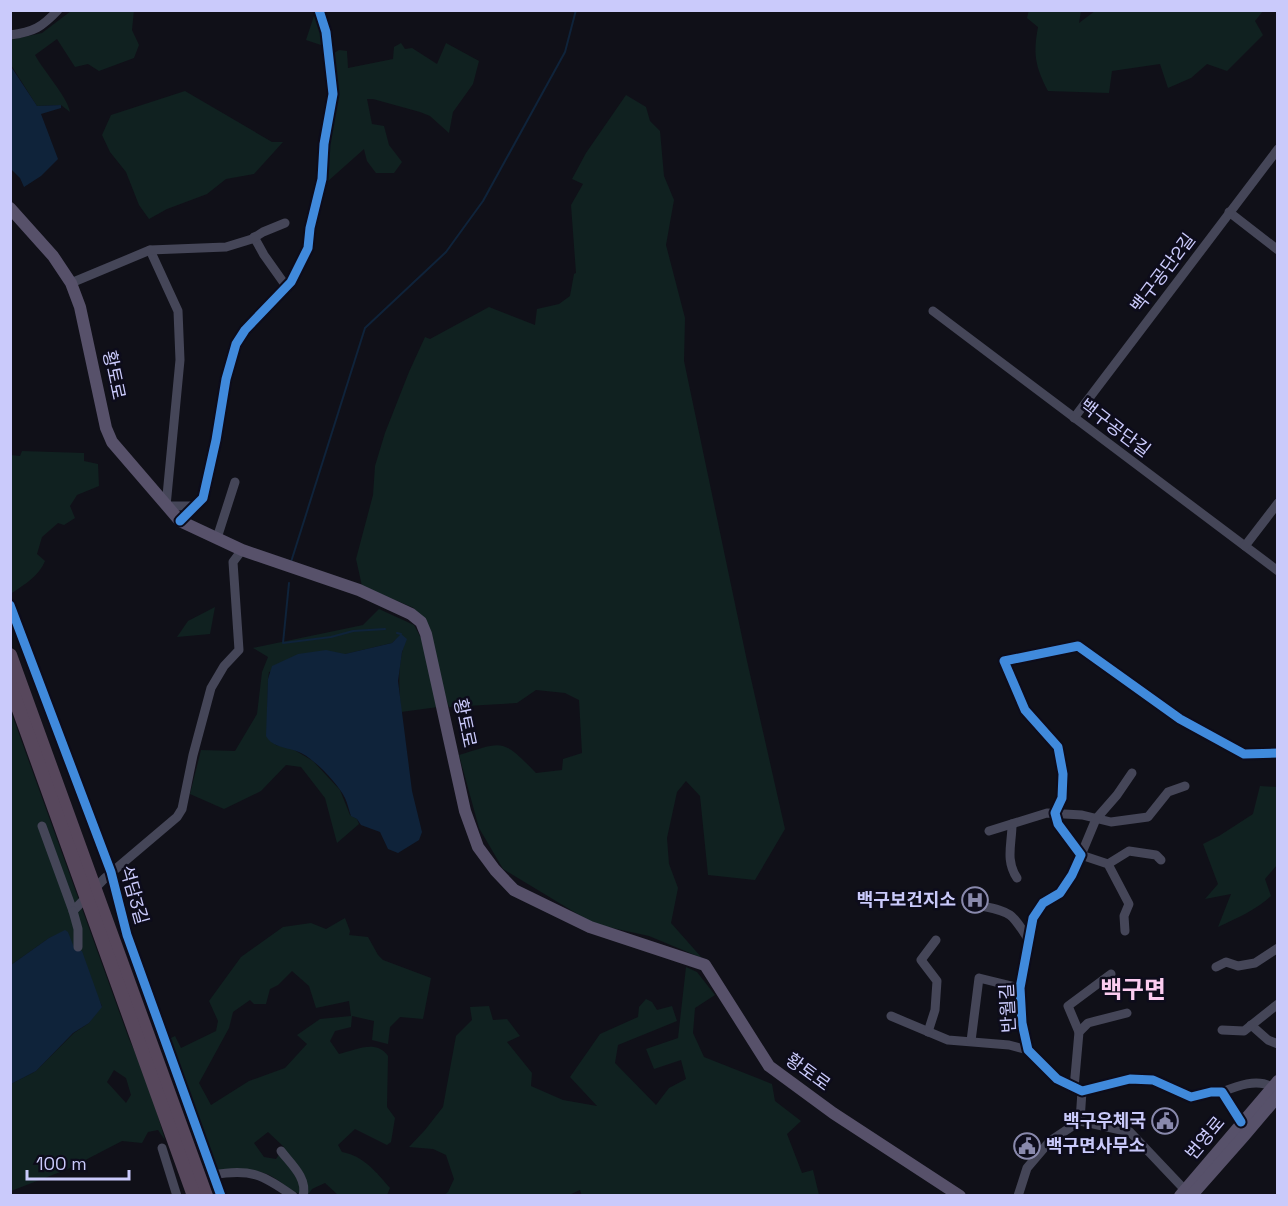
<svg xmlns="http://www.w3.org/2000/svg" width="1288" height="1206" viewBox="0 0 1288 1206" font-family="'Space Grotesk','Noto Sans KR',sans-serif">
<rect width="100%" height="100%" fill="#101018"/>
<g fill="#102120" fill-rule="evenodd">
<path d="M134,10L132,30L139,45L134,58L99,71L88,64L75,67L57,39L35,55C43,70 68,98 70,112L61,105L37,106L11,65L10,40L42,33L71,11Z"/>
<path d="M1029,10L1081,11L1079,23L1095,11H1263L1255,21L1263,35L1227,71L1207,64L1191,78L1168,88L1160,64L1112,71L1109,93L1048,91C1035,66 1033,54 1038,27L1027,18Z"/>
<polygon points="315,13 321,30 321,45 306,40"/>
<polygon points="401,43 405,49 412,48 437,64 446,43 479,61 473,84 453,112 449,133 430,116 420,112 373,99 367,99 372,124 384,126 389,145 402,162 394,173 376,173 367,161 364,149 328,181 331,55 339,50 347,51 348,68 393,59 394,47"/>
<polygon points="185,91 272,142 283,142 254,174 226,179 207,194 167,209 149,219 139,205 126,172 110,152 102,135 111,115"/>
<path d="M626,95L646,107L650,121L660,131L664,176L674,200L666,245L685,318L684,361L747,661L785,829L755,880L708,875L700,796L686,781L677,792L667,838L669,864L678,888L671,923L702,958L649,936L594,924L503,869L479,828L459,755C504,741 502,738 536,773L562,770L563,759L582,753L579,700L565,693L536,690L517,703L449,707L414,608L362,586L356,559L373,495L375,466L385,433L409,372L425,337L430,339L489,307L535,325L537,309L559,304L570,296L574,274L576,273L571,205L583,184L572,179L586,153Z"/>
<path d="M22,451L84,453V461L98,464L99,486L77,495L70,506L75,518L64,525L58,523L42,537L37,554L45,561C39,576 25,584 12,593L10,589L11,455L20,456Z"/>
<polygon points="215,607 210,634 177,637 188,621"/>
<path d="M379,609L414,625L422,640L438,707L401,712C399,686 397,664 406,639L395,640L392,643L269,672L268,679L267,736L276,745L291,748L313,761L340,790L350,815L357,819L359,824L337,843L325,798L301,767L286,765L261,791L224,809L190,794L201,750L235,751L257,714L262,672L268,657L253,648L363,625Z"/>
<path d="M10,709L129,1039L146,1076L165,1140L158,1130L148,1132L142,1143L122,1141L68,1169L11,1191V1084L36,1071L74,1033L89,1023L102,1006L65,931L49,938L11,965ZM114,1070L126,1078L131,1095L126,1103L107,1082Z"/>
<path d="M1260,786L1277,787V865L1265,879L1271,896C1256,910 1237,918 1218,927L1231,894L1205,899L1218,884L1203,844L1219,836L1253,814Z"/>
<path d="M345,918L350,931L349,935L368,937L378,955L383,960L431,978L423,1019L400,1017L390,1027L388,1044L372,1040L374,1021L352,1016L351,1027L335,1031L330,1041L339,1054C356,1050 376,1039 388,1056L387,1107L395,1118L391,1142L387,1145L355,1129L338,1145L342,1152C364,1156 376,1172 390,1188L387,1195H338L325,1183L312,1189L308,1195C291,1195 282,1180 267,1174C250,1168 233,1170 215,1170L211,1151L169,1039L175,1036L181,1048L216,1031L218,1021L209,1001L241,957L283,927L311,923L326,929ZM292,971L309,986L316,1008L349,1001L351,1016L320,1019L297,1035L307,1044L285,1068L249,1081L211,1105L199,1083L229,1028L233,1012L250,1000L254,1004H266L270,989L278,985ZM268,1132L284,1147L276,1159L264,1157L254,1143Z"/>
<polygon points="686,967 697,972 715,995 695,1008 693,1033 704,1057 772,1084 775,1101 801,1121 787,1134 802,1173 813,1170 819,1195 582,1196 580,1190 567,1196 444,1195 448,1192 454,1179 446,1155 433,1149 409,1147 425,1130 443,1107 456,1036 472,1020 470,1007 489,1006 493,1020 507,1019 520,1036 507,1042 532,1073 531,1086 563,1100 597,1106 570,1077 600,1034 638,1017 639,1007 646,999 652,1002 657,1010 672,1006 677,1021 618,1045 615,1063 656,1105 669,1088 686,1079 681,1060 654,1069 646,1049 678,1038"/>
</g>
<g fill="#0f233a">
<polygon points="10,65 37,106 61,105 61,108 41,114 58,159 41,176 24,187 20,178 11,169"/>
<path d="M401,634L407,639L402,652L398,681L412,791L422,832L419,840L398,853L388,849L380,832L361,825L357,819L351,816C349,811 348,804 345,798C339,785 316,761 303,754C291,747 273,749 266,736L268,679L272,666L298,654L326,650L345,654L392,643Z"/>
<polygon points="65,930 68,932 75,950 82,951 102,1007 89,1023 73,1033 36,1071 11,1084 11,965 49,938"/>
</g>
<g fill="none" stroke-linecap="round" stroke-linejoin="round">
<g stroke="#0f233a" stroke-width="2">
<polyline points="291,562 365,328 446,252 483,201 565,52 576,10"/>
<polyline points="289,583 283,643 331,637 353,631 385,629"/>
<polyline points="397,633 401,634"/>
</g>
<g stroke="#454658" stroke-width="9">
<path d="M10,35C34,32 42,27 58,10"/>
<polyline points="1229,212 1278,250"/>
<polyline points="254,237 264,255 286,286"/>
<polyline points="150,250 178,311 180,360 166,506 193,506 193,508"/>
<polyline points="71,283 150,250 226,247 252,239 263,232 285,223"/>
<polyline points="933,311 1278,571"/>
<polyline points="1074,418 1278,149"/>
<polyline points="180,521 203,498 216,440 226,379 236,344 245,330 291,282 308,248 310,228 322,179 324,144 333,94 326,32 319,10"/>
<polyline points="217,538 235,482"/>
<polyline points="1245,546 1278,503"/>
<polyline points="10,605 111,872 127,935 221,1196"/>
<path d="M1012,824C1012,844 1005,860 1017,878"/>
<polyline points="42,826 73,911 105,878 177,817 182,809 193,755 211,688 224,666 239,650 233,562 242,550"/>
<polyline points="989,831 1047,813 1082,815 1111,822 1148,817 1168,792 1185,786"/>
<polyline points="1108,864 1129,851 1156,855 1161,860"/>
<path d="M982,906C1011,912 1012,913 1028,939"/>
<polyline points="73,911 78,929 78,947"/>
<polyline points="1125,931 1124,916 1129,904 1108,864 1081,855 1096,819 1117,795 1132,773"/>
<polyline points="1216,967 1226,962 1238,966 1255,963 1278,948"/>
<polyline points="891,1016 948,1040 1009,1045 1028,1050"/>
<polyline points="1251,1025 1268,1040 1278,1044"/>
<polyline points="1222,1030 1244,1031 1278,1004"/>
<polyline points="928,1032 935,1010 937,981 921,960 936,940"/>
<polyline points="1079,1032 1068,1006 1111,974"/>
<polyline points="971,1041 979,978 1020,988"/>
<polyline points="1074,1088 1079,1032 1088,1023 1127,1013"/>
<path d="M1222,1092C1237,1086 1257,1078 1272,1087"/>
<polyline points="1080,1121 1130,1132 1185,1190 1189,1192"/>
<polyline points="1080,1121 1082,1091"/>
<polyline points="1241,1122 1222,1092 1211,1092 1191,1097 1153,1080 1130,1079 1082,1091 1057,1079 1028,1050 1022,1023 1020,988 1033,918 1043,903 1060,893 1072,875 1081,855 1058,824 1055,813 1062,798 1063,774 1058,747 1025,710 1004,661 1078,646 1180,719 1244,754 1278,753"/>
<polyline points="162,1148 177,1196"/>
<path d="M281,1151C290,1163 308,1178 303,1196"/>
<path d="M213,1175C251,1168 263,1175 293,1196"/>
<polyline points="1018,1196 1027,1168 1050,1141 1080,1121"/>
</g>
<g stroke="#57516a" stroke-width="12">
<polyline points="10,208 53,256 71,283 80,307 106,428 112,442 180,521 242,550 359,590 411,614 421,622 426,634 465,811 478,847 495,870 514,890 590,927 705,965 769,1066 833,1113 960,1196"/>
<polyline points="1180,1196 1278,1081"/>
<polyline points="1191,1196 1244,1136 1278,1096"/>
</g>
<g stroke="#57475c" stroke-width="14">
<polyline points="10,655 206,1196"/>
<polyline points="10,685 194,1196"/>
</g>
<g stroke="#0d0c1b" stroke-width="13">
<g id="cycleway">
<polyline points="180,521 203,498 216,440 226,379 236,344 245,330 291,282 308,248 310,228 322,179 324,144 333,94 326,32 319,10"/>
<polyline points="10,605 111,872 127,935 221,1196"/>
<polyline points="1241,1122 1222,1092 1211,1092 1191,1097 1153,1080 1130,1079 1082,1091 1057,1079 1028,1050 1022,1023 1020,988 1033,918 1043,903 1060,893 1072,875 1081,855 1058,824 1055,813 1062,798 1063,774 1058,747 1025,710 1004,661 1078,646 1180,719 1244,754 1278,753"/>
</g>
</g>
<use href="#cycleway" stroke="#408adc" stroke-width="9"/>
</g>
<defs>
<g id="hospital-ring" transform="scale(1.35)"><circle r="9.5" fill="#0d0c1b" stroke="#8989ac" stroke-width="1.5"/><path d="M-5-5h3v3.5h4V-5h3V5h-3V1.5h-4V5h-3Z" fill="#8989ac"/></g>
<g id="civic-ring" transform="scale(1.35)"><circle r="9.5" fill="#0d0c1b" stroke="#8989ac" stroke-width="1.5"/><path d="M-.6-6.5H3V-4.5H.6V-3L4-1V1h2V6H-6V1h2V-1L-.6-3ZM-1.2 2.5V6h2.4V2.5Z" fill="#8989ac"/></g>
</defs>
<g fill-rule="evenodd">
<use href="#hospital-ring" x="975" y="900"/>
<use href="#civic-ring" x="1165" y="1121"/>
<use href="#civic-ring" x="1027" y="1146"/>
</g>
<g text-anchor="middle" stroke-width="5" stroke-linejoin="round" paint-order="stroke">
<g font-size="18" fill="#cacafb" stroke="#0d0c1b">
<text transform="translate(1163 273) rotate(-53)" y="6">백구공단2길</text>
<text transform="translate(114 375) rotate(78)" y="6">황토로</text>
<text transform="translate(1115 428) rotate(37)" y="6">백구공단길</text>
<text transform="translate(465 723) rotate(78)" y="6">황토로</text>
<text transform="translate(134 895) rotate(74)" y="6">석담3길</text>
<text transform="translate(1008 1008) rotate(-93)" y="6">반월길</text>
<text transform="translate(808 1072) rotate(36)" y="6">황토로</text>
<text transform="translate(1205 1138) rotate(-50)" y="6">번영로</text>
</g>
<g font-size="18" font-weight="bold" fill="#cacafb" stroke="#0d0c1b" text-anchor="end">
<text x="956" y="906">백구보건지소</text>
<text x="1146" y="1127">백구우체국</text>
<text x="1046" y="1152" text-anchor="start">백구면사무소</text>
</g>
<g font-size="24" font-weight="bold" fill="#fbccef" stroke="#0d0c1b">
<text x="1133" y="998">백구면</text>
</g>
</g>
<rect width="1288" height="1206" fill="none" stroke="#cacafb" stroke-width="24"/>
<path d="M27 1170v9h102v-9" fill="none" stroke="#cacafb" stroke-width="3"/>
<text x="36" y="1170" font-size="18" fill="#cacafb" stroke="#0d0c1b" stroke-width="4.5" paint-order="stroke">100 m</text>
</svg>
